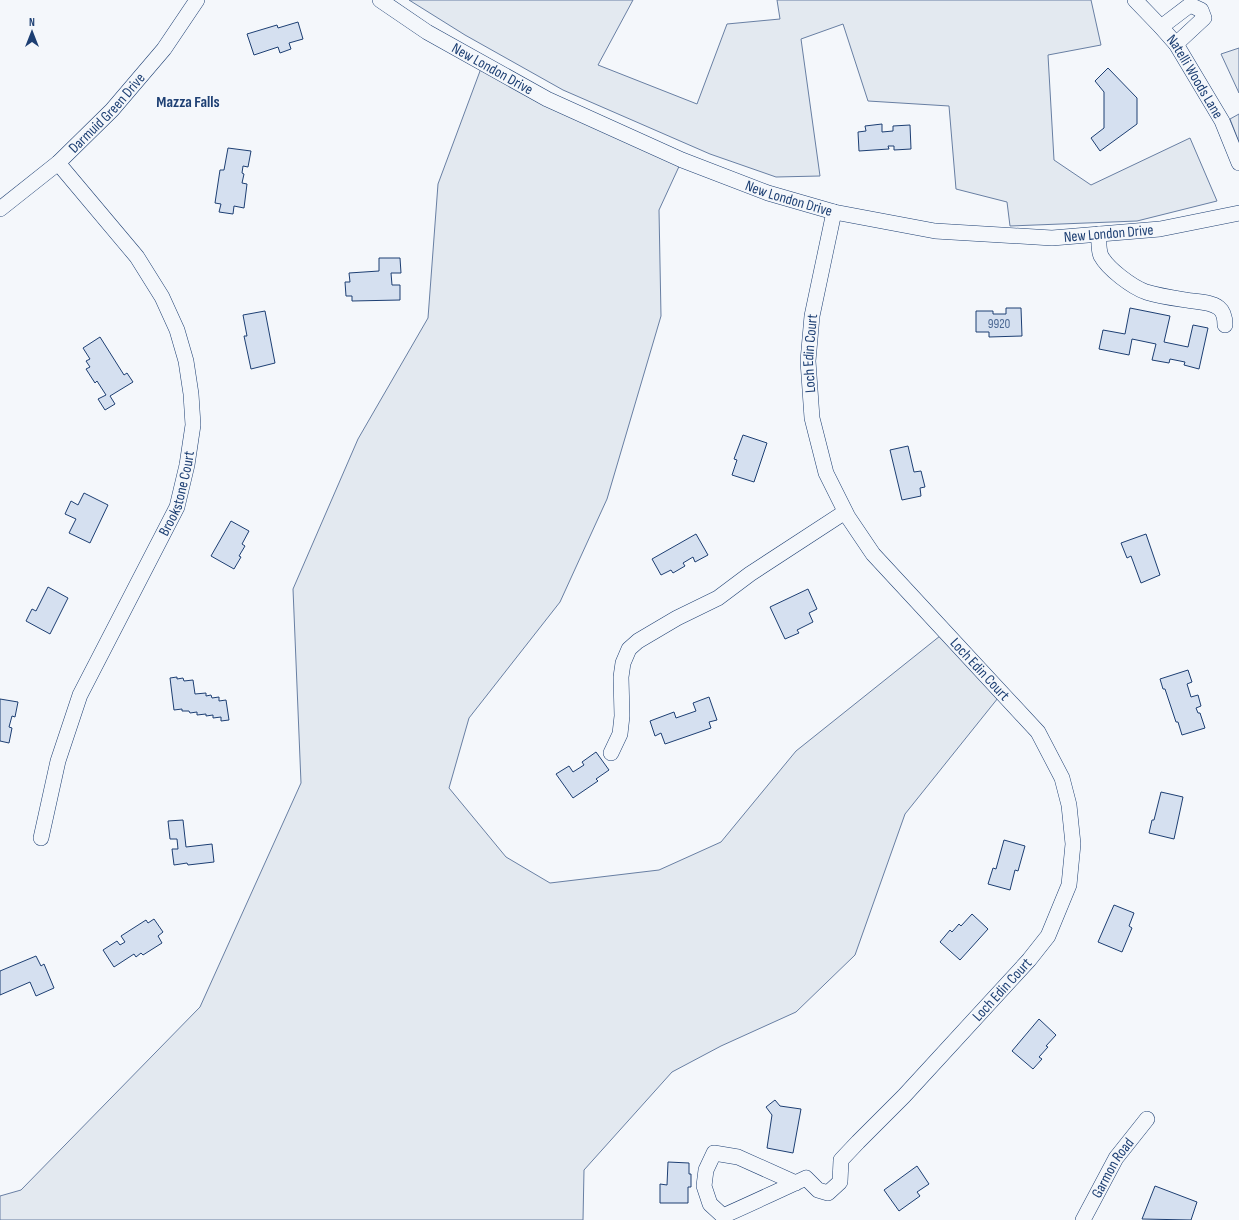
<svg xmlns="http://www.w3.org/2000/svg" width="1239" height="1220" viewBox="0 0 1239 1220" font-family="'Sofia Sans Condensed',sans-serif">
<rect width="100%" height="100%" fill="#f4f7fb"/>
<g fill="#e3e9f0" stroke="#687fa3">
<polygon points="409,0 633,0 598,65 697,104 727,24 780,19 777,0 1091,0 1101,45 1048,55 1054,160 1091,185 1190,138 1217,201 1137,221 1010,226 1007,202 956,189 949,106 868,101 843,24 801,39 820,176 776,177 710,154 563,90 465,35"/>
<polygon points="1239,48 1239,93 1221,54"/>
<polygon points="483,63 682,160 659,210 661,316 607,499 560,602 469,718 449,788 506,857 550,883 659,870 721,842 796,751 945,632 1002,693 905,814 855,955 796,1012 721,1046 672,1072 584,1170 583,1220 0,1220 0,1196 21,1190 200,1007 301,783 293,589 358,439 428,318 438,184"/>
<polygon points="1239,114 1239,142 1230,119"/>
</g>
<g fill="#d5e0f0" stroke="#1d3f73">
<polygon points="298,22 303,39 289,43 291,49 280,53 278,47 254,55 247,34 277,25 278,28"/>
<polygon points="1108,68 1137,98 1137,124 1100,151 1091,138 1104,128 1104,92 1095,81"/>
<polygon points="882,124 882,132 893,131 893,126 910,125 911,149 894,150 894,146 888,146 889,149 859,151 858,132 866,131 865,126"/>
<polygon points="228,148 251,151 248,167 243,166 242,173 244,174 242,183 247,184 244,208 234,206 233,214 219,212 221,204 215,203 220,170 224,170"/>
<polygon points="379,258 400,258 401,273 391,273 392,285 400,285 400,300 352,301 352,296 346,296 345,282 350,282 349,273 379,271"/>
<polygon points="1006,308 1021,308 1022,336 989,337 989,332 976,332 976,311 993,311 993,314 1006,314"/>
<polygon points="1130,308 1170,316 1164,342 1188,347 1193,325 1208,328 1199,369 1184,365 1185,362 1170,359 1169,363 1152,360 1156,344 1132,339 1129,355 1099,349 1103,330 1125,334"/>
<polygon points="265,311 275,363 251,369 244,336 247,336 243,315"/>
<polygon points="100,337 124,375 127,373 133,382 110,396 115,404 105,410 98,399 106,395 97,381 95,383 86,369 90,367 86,361 90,359 83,348"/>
<polygon points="743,435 767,443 754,482 732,475 737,460 734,459"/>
<polygon points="908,446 914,472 921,471 925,487 920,488 921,496 902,500 890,450"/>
<polygon points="84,493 108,505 90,543 69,533 76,519 65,514 71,501 78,505"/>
<polygon points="231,521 249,531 242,544 245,546 239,556 241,557 234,569 211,556"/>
<polygon points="696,534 708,555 695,562 693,557 683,563 685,566 673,573 671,570 661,575 652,559"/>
<polygon points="1146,534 1160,575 1141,583 1131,556 1127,558 1121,543"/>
<polygon points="48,587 68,598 50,634 26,621 32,609 36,611"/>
<polygon points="808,589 817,609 809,613 813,622 797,630 799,633 785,639 770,607"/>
<polygon points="1188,670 1192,682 1187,684 1191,697 1198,695 1201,706 1196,708 1198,713 1200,713 1205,728 1182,735 1178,722 1176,722 1165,689 1163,689 1160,679"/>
<polygon points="177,677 177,679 183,678 184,681 193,680 195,694 206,693 206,696 211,695 212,698 219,697 219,701 226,700 229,720 221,721 221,717 213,718 213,715 206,716 206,714 197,715 197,712 190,713 189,711 182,711 182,709 174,710 170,678"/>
<polygon points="709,697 717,720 709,722 711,728 665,744 661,733 655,736 650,721 674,712 676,718 696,711 693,703"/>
<polygon points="0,699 18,702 15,717 12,716 9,727 12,728 9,743 0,741"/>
<polygon points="596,752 609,770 596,779 598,781 573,798 556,774 569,766 573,772 584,765 582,762"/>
<polygon points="1161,792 1183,797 1174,839 1149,833 1152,820 1154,820"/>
<polygon points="183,820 186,847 212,844 214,862 188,865 187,863 174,865 172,849 178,849 177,839 170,839 168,821"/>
<polygon points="1004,840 1025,846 1018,871 1015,870 1010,890 988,884 993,868 996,869"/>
<polygon points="1114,905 1134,913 1129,926 1132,928 1122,952 1098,942"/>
<polygon points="972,914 988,929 960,960 940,942 950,930 952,932 959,924 961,926"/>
<polygon points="154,919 163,932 158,936 162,943 143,955 141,953 136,957 134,954 114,967 103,950 117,941 120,945 125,942 121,936 146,920 148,923"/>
<polygon points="36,956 41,966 44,964 54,988 36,996 30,982 0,995 0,971"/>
<polygon points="1039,1019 1056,1035 1046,1046 1048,1047 1039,1057 1042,1059 1033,1069 1012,1051"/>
<polygon points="775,1100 780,1106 801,1109 793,1153 767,1148 772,1115 766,1107"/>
<polygon points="668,1162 689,1163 689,1174 691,1174 691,1187 688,1187 688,1203 660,1203 660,1184 667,1185"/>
<polygon points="917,1166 929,1184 917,1192 920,1196 899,1211 884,1190"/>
<polygon points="1155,1186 1197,1202 1191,1220 1142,1219"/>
</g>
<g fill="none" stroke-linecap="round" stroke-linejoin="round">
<g stroke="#1d3f73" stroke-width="16">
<g id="minor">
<path id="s1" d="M380,0L427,32L547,99L682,160L768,193L834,212L935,231L1052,238L1160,229L1239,213"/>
<path id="s2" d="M1135,0L1161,27L1176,44L1222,121L1239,163"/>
<polyline points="1161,27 1190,5 1201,10 1204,18 1176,44"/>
<path id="s3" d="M0,209L58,163L112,110L164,49L197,0"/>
<path d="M1099,234C1099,241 1098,249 1101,256C1108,269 1132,287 1146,292C1159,296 1173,298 1186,300C1196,302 1210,301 1219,308C1224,312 1225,318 1225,325"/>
<polyline points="611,753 620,734 622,716 621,677 623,663 629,649 638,641 677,618 718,598 750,574 845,512"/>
<path id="s4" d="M41,838L58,761L80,695L177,507L187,465L193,425L191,394L186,361L177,330L162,297L137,257L58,163"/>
<path id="s5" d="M796,1183L738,1157L714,1153L706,1170L704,1186L710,1204L723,1216C750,1204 778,1191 806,1178L818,1190L828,1193L840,1182L841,1160L858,1142L904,1096L1029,960L1048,936L1069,885L1073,844L1069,805L1062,778L1038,732L873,554L848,517L826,473L812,418L808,361L812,316L834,212"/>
<path id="s6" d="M1083,1220L1116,1158L1147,1119"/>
</g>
</g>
<use href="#minor" stroke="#f4f7fb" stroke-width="15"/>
</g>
<g text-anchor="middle" stroke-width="3" stroke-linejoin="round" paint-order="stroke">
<g font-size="13" fill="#4b6792">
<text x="999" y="328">9920</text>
</g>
<g font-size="15" fill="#1d3f73" stroke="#f4f7fb">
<text dy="5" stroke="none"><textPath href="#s1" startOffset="132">New London Drive</textPath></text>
<text dy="5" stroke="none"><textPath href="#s2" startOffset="98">Natelli Woods Lane</textPath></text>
<text dy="5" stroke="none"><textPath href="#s3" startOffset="144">Darmuid Green Drive</textPath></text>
<text dy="5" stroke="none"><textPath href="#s1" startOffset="456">New London Drive</textPath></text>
<text dy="5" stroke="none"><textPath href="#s1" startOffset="780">New London Drive</textPath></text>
<text dy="5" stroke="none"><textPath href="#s5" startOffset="1295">Loch Edin Court</textPath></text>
<text dy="5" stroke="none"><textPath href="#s4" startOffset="373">Brookstone Court</textPath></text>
<text transform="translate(980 669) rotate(47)" y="5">Loch Edin Court</text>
<text dy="5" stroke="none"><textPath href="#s5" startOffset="551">Loch Edin Court</textPath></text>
<text dy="5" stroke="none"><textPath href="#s6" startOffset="60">Garmon Road</textPath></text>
</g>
<g font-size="16" font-weight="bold" fill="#1d3f73" stroke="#f4f7fb">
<text x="188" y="107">Mazza Falls</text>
</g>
</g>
<g transform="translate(32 32)" stroke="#f4f7fb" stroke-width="3" paint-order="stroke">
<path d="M0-3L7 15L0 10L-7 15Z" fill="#1d3f73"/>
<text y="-6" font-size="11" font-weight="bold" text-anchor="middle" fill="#1d3f73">N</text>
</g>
</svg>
